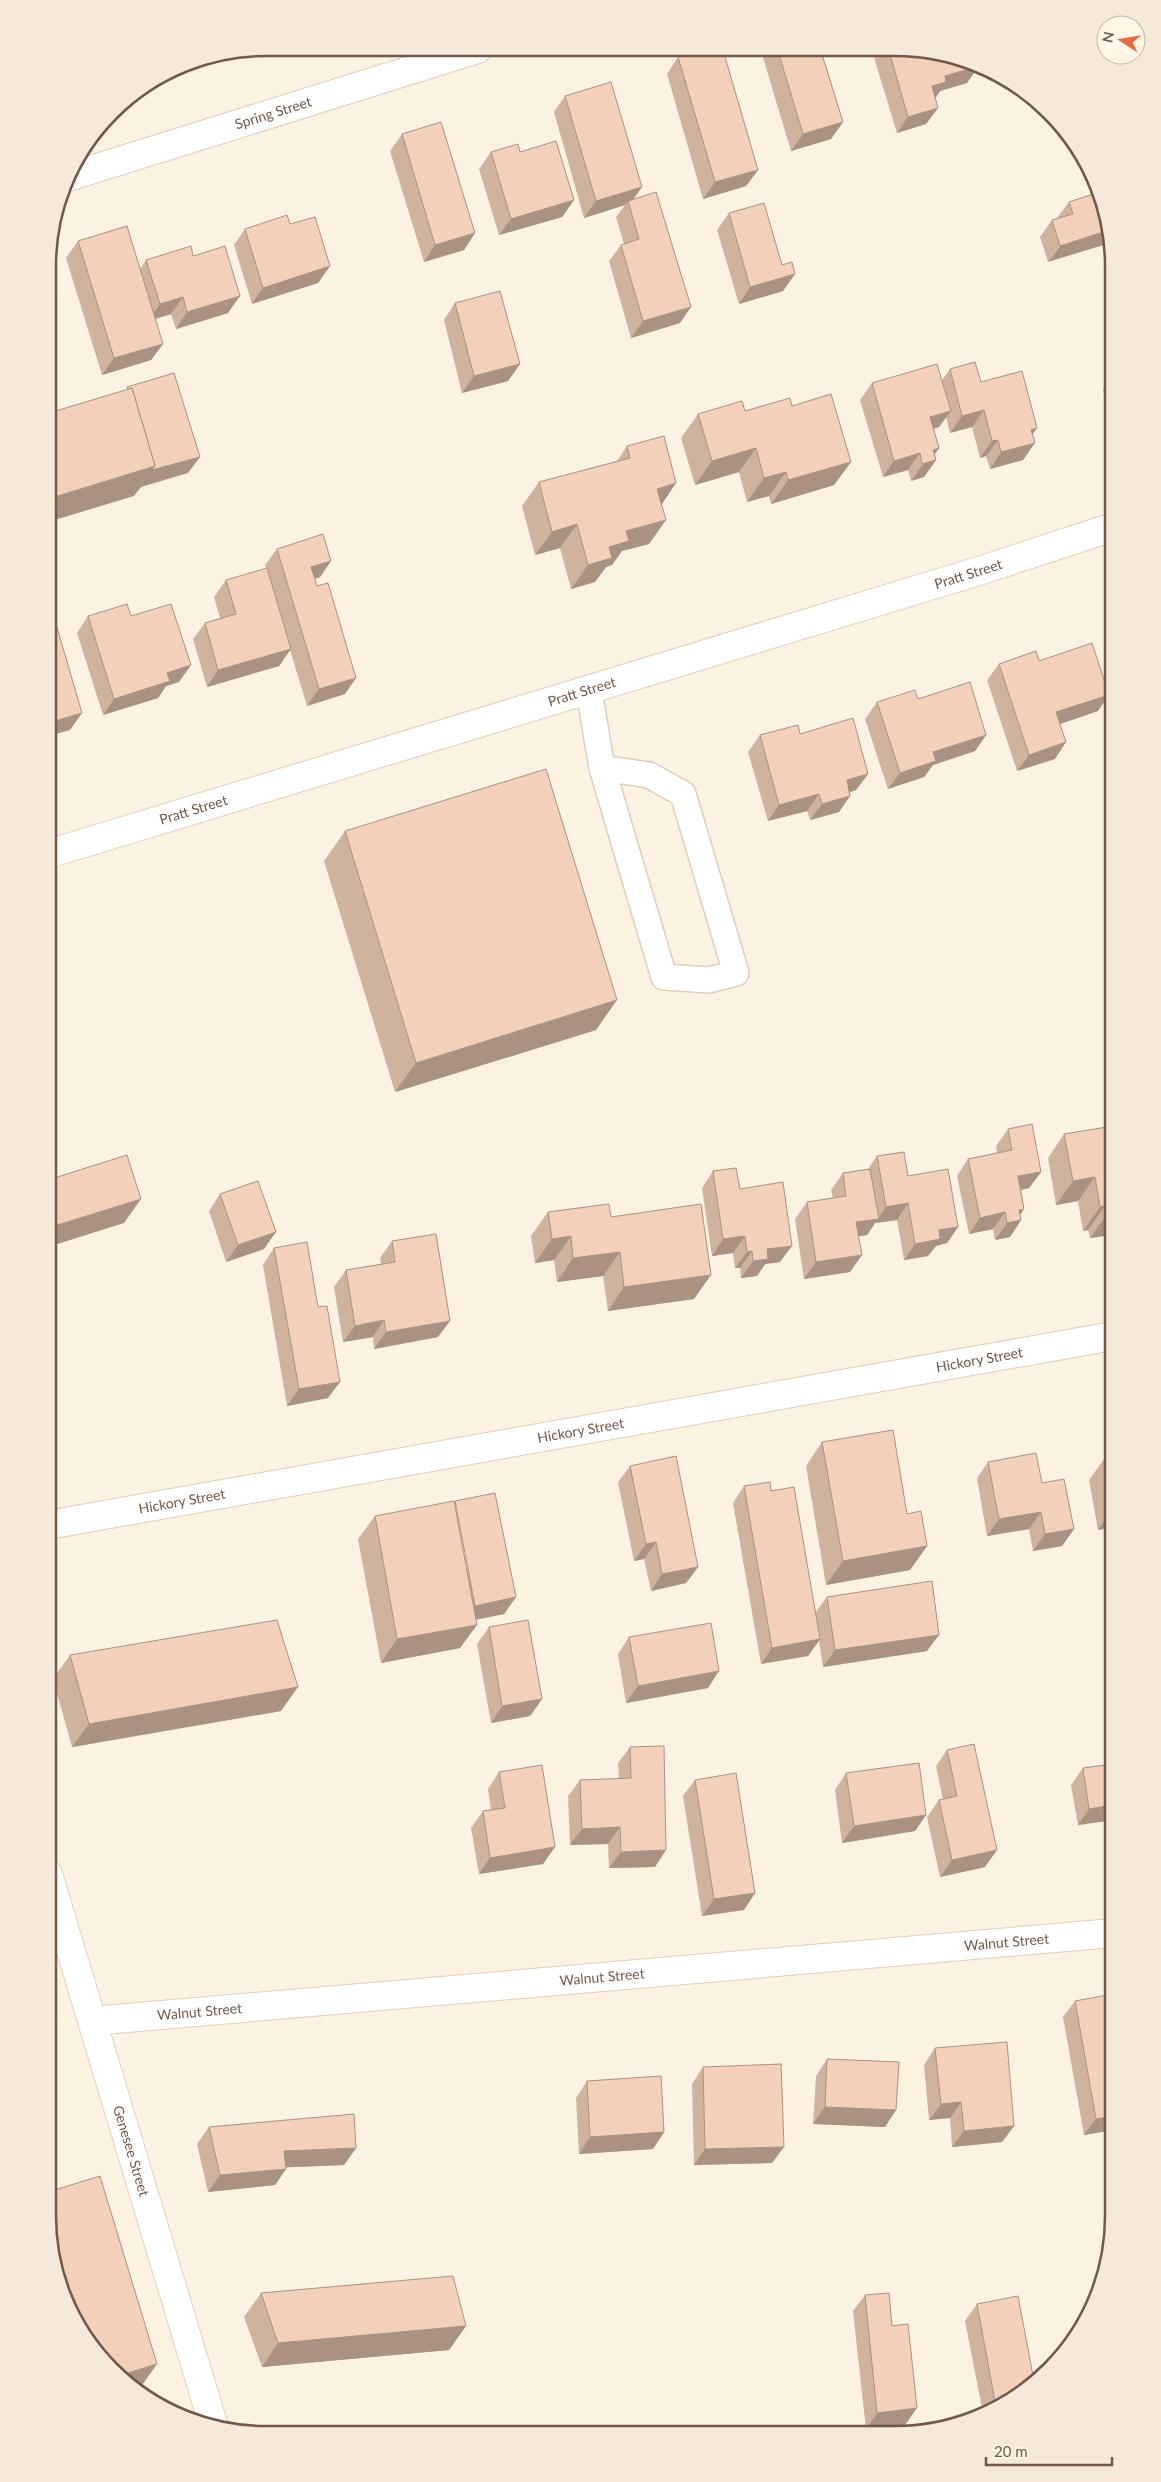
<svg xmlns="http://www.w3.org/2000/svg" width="1161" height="2482" viewBox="0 0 1161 2482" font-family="Lato,sans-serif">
<rect width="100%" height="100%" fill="#fcf2e1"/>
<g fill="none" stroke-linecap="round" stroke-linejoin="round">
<g stroke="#e0cebd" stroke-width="28">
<polyline id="service" points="589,691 602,768 664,977 709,980 736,973 683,794 649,775 602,768"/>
</g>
<g stroke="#e0cebd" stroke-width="30">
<g id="minor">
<path id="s1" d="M68,177L478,49"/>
<path id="s2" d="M48,854L982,570L1113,527"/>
<path id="s3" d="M48,1525L1113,1336"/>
<path id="s4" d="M92,2021L1113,1933"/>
</g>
</g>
<g stroke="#e5cfbb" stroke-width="30">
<g id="secondary">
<path id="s5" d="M48,1874L214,2427"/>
</g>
</g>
<use href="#service" stroke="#fff" stroke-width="25"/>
<use href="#minor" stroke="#fff" stroke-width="28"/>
<use href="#secondary" stroke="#fff" stroke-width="28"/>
</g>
<g fill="#d0b39f">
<polygon points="761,51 821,51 843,122 831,139 791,151"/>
<polygon points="872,51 937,52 967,83 940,91 935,98 938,108 926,124 897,133"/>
<polygon points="678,57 758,170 746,186 703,199 667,74"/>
<polygon points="565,96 642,187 633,199 680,323 631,338 609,261 621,245 624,244 616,217 625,205 584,218 554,112"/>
<polygon points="402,134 475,233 464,250 424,262 390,151"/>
<polygon points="1071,140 1082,154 1075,157"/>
<polygon points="491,152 520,152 574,200 562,217 499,235 479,169"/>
<polygon points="1099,192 1048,262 1040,237 1052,220 1057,218 1069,202"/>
<polygon points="729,213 782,265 795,274 783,291 739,304 717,230"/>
<polygon points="290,224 330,266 318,283 252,304 234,245 245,229"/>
<polygon points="78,241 140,269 146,260 193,256 228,313 176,329 171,314 155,319 163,344 151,360 102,375 66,258"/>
<polygon points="1114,267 1113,317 1105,279"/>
<polygon points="455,303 520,364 508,381 462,393 444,320"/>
<polygon points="950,369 981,382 1032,434 1023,460 990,469 986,456 980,458 972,427 950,433 946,417 939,427 934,429 939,448 935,454 936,460 924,477 911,481 908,470 883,477 860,400 872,383 942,380"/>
<polygon points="1113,374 1113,414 1108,415 1103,389"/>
<polygon points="792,406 851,462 834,485 771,504 769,496 747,502 739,472 695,485 681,438 698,414 745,411"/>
<polygon points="627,446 662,505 649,544 622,551 612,565 606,567 595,582 571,589 560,548 535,555 522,506 539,482 617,461"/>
<polygon points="277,549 331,561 320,577 315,579 345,694 307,706 290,650 279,666 207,687 193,639 205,623 220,618 214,597 226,580 266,569 265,565"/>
<polygon points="88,616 131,616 179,682 166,686 158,698 103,715 77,633"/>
<polygon points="1039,661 1098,711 1060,724 1055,759 1017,771 987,680 999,664"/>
<polygon points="918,699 986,735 975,751 933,765 924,777 888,789 865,719 877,702"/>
<polygon points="800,734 868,774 856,790 850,792 850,796 839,812 810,820 807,811 768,821 748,752 760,735"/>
<polygon points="345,831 596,1030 395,1092 324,861"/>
<polygon points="1113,1126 1111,1226 1104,1236 1090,1238 1088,1230 1083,1231 1078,1201 1056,1205 1048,1158 1064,1134"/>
<polygon points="1008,1129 1041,1172 1029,1188 1021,1190 1024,1209 1020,1215 1021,1220 1010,1237 995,1240 993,1229 969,1234 957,1176 968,1159 997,1153 996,1146"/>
<polygon points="877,1156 908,1176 958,1227 947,1243 936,1246 928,1256 904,1260 897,1220 875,1223 867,1235 859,1236 850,1272 804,1279 795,1219 807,1202 833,1198 831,1190 843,1173 868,1169"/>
<polygon points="713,1171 740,1189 780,1262 765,1264 757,1276 741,1278 740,1268 735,1268 733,1253 712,1256 702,1188"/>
<polygon points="220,1194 264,1249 226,1262 209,1211"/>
<polygon points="548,1212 611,1217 694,1299 608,1311 603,1276 557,1282 554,1260 535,1263 531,1236"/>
<polygon points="392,1241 438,1337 374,1349 373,1337 343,1342 334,1287 346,1270 381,1264 380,1258"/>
<polygon points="274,1248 318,1307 328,1398 287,1406 263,1265"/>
<polygon points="1113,1432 1113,1527 1098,1530 1089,1480 1106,1456 1104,1446"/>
<polygon points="822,1442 907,1514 927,1546 910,1570 826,1585 806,1466"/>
<polygon points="988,1462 1042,1483 1074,1529 1062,1546 1033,1551 1029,1529 987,1536 977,1478"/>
<polygon points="630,1466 698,1567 686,1583 651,1591 644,1559 634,1561 618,1482"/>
<polygon points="744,1486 771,1491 815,1613 827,1597 927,1651 823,1667 819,1641 808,1656 761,1664 733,1503"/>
<polygon points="375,1516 516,1597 504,1614 476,1620 460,1648 381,1663 358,1539"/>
<polygon points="489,1627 542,1699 530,1716 491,1723 477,1644"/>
<polygon points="629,1637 708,1688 626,1703 618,1654"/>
<polygon points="70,1655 281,1711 72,1747 53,1679"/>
<polygon points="630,1747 655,1867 609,1868 608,1844 570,1845 568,1796 580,1780 619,1779 618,1763"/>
<polygon points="947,1750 985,1867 940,1877 927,1817 939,1800 943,1800 936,1766"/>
<polygon points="1113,1752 1113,1820 1078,1825 1071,1785 1083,1768 1104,1765"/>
<polygon points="499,1772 555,1847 543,1864 479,1874 471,1828 483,1811 491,1810 488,1789"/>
<polygon points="846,1773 926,1815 915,1831 842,1843 835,1790"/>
<polygon points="695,1780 755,1893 744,1910 702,1916 683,1796"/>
<polygon points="1075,2001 1113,2130 1084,2135 1063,2017"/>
<polygon points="935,2048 1014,2126 1002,2142 952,2147 950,2118 929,2120 924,2065"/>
<polygon points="827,2059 896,2110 885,2127 813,2124 816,2076"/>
<polygon points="703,2067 772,2163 694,2165 692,2084"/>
<polygon points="587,2081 664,2132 653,2149 579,2154 576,2098"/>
<polygon points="209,2127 356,2148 344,2165 286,2167 286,2169 275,2185 208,2192 197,2144"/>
<polygon points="261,2293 466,2326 449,2350 262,2367 244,2317"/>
<polygon points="865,2295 892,2326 905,2425 866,2429 853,2311"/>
<polygon points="977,2304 1016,2398 983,2413 965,2321"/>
</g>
<g fill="#a99282">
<polygon points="979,66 967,83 940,91 935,99 932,86 945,76"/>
<polygon points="938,108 926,124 897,133 908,117"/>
<polygon points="843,122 831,139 791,151 803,134"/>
<polygon points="1079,151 1082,154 1075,157"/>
<polygon points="758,170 746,186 703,199 715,182"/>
<polygon points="642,187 630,204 628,201 625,205 584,218 596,201"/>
<polygon points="574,200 562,217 499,235 511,219"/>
<polygon points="1109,230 1110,243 1048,262 1060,246"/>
<polygon points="475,233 464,250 424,262 435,245"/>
<polygon points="330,266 318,283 252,304 263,288"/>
<polygon points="795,274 783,291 739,304 750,287"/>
<polygon points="240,296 228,313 176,329 187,312"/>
<polygon points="183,297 171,314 148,321 160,304"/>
<polygon points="691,307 680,323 631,338 643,321"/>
<polygon points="163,344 151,360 102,375 114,358"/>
<polygon points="520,364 508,381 462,393 474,376"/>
<polygon points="1113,408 1113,414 1108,415"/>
<polygon points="984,410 972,427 950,433 962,416"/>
<polygon points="951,411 939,427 919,433 930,417"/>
<polygon points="1037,428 1025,445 1031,430"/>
<polygon points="998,440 986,456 980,458 992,441"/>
<polygon points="1035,443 1023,460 990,469 1001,452"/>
<polygon points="756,448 739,472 695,485 712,461"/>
<polygon points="939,448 929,462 936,460 924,477 911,481 933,450"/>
<polygon points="920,453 908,470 883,477 894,461"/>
<polygon points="200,457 188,473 141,487 134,496 48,522 48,499 155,466"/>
<polygon points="851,462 834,485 771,504 788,480"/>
<polygon points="786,472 769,496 747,502 764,478"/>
<polygon points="676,483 660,507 657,489"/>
<polygon points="666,520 649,544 622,551 612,565 606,567 595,582 571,589 588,565 626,531"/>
<polygon points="577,524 560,548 535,555 552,532"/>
<polygon points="331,561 320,577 300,584 311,567"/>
<polygon points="291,649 279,666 207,687 218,670"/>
<polygon points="191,665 179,682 166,686 158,698 103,715 114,699 167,673"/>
<polygon points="356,678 345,694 307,706 319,689"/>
<polygon points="1109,695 1098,711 1045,729 1056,712"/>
<polygon points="82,713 70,730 48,736 48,723"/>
<polygon points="986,735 975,751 933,765 924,777 888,789 900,773 933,752"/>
<polygon points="1066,742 1055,759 1017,771 1029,755"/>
<polygon points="868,774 856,790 835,797 847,780"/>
<polygon points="819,794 807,811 768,821 779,805"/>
<polygon points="850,796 839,812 810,820 822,804"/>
<polygon points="617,1000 596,1030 395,1092 416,1063"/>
<polygon points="1041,1172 1029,1188 1007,1193 1018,1176"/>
<polygon points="1095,1177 1078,1201 1056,1205 1073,1181"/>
<polygon points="141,1199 124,1223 48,1247 48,1228"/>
<polygon points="908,1203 897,1220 875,1223 867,1235 845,1238 856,1222 878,1219 886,1207"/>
<polygon points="1105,1206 1088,1230 1083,1231 1100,1207"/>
<polygon points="1024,1209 1016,1221 1021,1220 1010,1237 995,1240 1007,1223 1019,1210"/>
<polygon points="1005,1212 993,1229 969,1234 980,1218"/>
<polygon points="1113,1212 1113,1226 1111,1226 1104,1236 1090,1238 1107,1214"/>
<polygon points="958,1227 947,1243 936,1246 928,1256 904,1260 915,1244 939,1230"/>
<polygon points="276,1232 264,1249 226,1262 238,1245"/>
<polygon points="571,1236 554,1260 535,1263 552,1239"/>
<polygon points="745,1236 733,1253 712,1256 723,1239"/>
<polygon points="792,1246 780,1262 765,1264 757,1276 741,1278 753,1261 767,1249"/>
<polygon points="752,1251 740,1268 735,1268 747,1252"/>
<polygon points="620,1252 603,1276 557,1282 573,1258"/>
<polygon points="862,1255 850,1272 804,1279 816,1262"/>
<polygon points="711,1275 694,1299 608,1311 624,1287"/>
<polygon points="384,1320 373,1337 343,1342 355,1326"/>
<polygon points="450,1321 438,1337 374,1349 386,1332"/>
<polygon points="340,1382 328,1398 287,1406 299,1389"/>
<polygon points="1113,1508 1113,1527 1098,1530"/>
<polygon points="1041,1512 1029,1529 987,1536 999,1519"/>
<polygon points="1074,1529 1062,1546 1033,1551 1045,1534"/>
<polygon points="656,1542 644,1559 634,1561 646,1544"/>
<polygon points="927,1546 910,1570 826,1585 843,1561"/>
<polygon points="698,1567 686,1583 651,1591 662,1574"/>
<polygon points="516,1597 504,1614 463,1622 475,1606"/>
<polygon points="477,1625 460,1648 381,1663 397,1639"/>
<polygon points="939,1635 927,1651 823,1667 835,1650"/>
<polygon points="820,1639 808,1656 761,1664 772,1648"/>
<polygon points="719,1671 708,1688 626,1703 638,1686"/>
<polygon points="298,1687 281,1711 72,1747 89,1724"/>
<polygon points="542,1699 530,1716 491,1723 502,1706"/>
<polygon points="1113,1805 1113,1820 1078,1825 1089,1809"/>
<polygon points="926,1815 915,1831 842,1843 854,1826"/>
<polygon points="620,1827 608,1844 570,1845 582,1829"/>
<polygon points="555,1847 543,1864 479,1874 490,1858"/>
<polygon points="666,1850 655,1867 609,1868 621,1852"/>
<polygon points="997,1850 985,1867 940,1877 952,1860"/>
<polygon points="755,1893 744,1910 702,1916 714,1899"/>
<polygon points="961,2102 950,2118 929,2120 941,2104"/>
<polygon points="825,2107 896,2110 885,2127 813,2124"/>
<polygon points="1113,2116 1113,2130 1084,2135 1096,2119"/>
<polygon points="1014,2126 1002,2142 952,2147 964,2131"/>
<polygon points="664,2132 653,2149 579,2154 590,2137"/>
<polygon points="784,2147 772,2163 694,2165 705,2149"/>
<polygon points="356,2148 344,2165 272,2168 284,2151"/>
<polygon points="286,2169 275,2185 208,2192 220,2175"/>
<polygon points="466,2326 449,2350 262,2367 278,2343"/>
<polygon points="157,2364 138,2391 122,2380 118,2376"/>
<polygon points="917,2408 905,2425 866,2429 877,2413"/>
</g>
<g fill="#f2d0b9" stroke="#a99282">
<polygon points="703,50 723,50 758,170 715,182 678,57"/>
<polygon points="778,51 821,51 843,122 803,134"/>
<polygon points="889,51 937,52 979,66 945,76 946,82 932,86 938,108 908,117"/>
<polygon points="611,82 642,187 596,201 565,96"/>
<polygon points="441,122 475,233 435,245 402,134"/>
<polygon points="556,141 574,200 511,219 491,152 518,144 520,152"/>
<polygon points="656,192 691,307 643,321 621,245 639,239 628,201"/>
<polygon points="1099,192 1106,209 1109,230 1060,246 1052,220 1073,214 1069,202"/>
<polygon points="764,203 782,265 792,262 795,274 750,287 729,213"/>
<polygon points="287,215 290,224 315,217 330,266 263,288 245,229"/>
<polygon points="127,226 163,344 114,358 78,241"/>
<polygon points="191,246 193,256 225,246 240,296 187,312 183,297 160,304 146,260"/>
<polygon points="500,291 520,364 474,376 455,303"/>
<polygon points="975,362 981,382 1022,371 1037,428 1031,430 1035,443 1001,452 998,440 992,441 984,410 962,416 950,369"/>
<polygon points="937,364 951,411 930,417 939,448 933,450 936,460 922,464 920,453 894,461 872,383"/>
<polygon points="174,373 200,457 152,470 155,466 132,388 128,389 127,387"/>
<polygon points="132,388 155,466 48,499 48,408 49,413"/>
<polygon points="831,394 851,462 788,480 786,472 764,478 756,448 712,461 698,414 742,401 745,411 790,398 792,406"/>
<polygon points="664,436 676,483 657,489 666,520 626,531 629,541 609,547 612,558 588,565 577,524 552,532 539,482 630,458 627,446"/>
<polygon points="323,534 331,561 311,567 317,586 328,583 356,678 319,689 277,549"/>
<polygon points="267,568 291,649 218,670 205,623 236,614 226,580"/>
<polygon points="127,604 131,616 171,604 191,665 167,673 170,681 114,699 88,616"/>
<polygon points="54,617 82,713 48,723 48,619"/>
<polygon points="1092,643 1109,695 1056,712 1066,742 1029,755 999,664 1036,651 1039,661"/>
<polygon points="970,682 986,735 933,752 936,761 900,773 877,702 915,690 918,699"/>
<polygon points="853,718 868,774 847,780 850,796 822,804 819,794 779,805 760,735 798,725 800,734"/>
<polygon points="546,769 617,1000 416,1063 345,831"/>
<polygon points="1032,1124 1041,1172 1018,1176 1024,1209 1019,1210 1021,1220 1007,1223 1005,1212 980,1218 968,1159 1012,1150 1008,1129"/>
<polygon points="1113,1126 1113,1213 1107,1214 1105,1206 1100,1207 1095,1177 1073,1181 1064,1134"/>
<polygon points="904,1152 908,1176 948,1169 958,1227 939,1230 940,1239 915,1244 908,1203 886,1207 877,1156"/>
<polygon points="127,1155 141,1199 48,1228 48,1180"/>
<polygon points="736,1168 740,1189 783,1182 792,1246 767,1249 768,1259 753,1261 752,1251 747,1252 745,1236 723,1239 713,1171"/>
<polygon points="870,1169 879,1219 856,1222 862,1255 816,1262 807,1202 846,1196 843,1173"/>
<polygon points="258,1181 276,1232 238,1245 220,1194"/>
<polygon points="609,1204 611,1217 701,1204 711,1275 624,1287 620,1252 573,1258 571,1236 552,1239 548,1212"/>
<polygon points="436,1234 450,1321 386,1332 384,1320 355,1326 346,1270 395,1262 392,1241"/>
<polygon points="307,1242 318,1307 327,1306 340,1382 299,1389 274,1248"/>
<polygon points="893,1430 907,1514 921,1511 927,1546 843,1561 822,1442"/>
<polygon points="1036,1453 1042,1483 1064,1479 1074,1529 1045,1534 1041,1512 999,1519 988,1462"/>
<polygon points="1113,1455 1113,1496 1106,1456"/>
<polygon points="676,1456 698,1567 662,1574 656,1542 646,1544 630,1466"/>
<polygon points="770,1482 771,1491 794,1487 820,1639 772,1648 744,1486"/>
<polygon points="495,1493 516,1597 475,1606 455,1501"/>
<polygon points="454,1501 477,1625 397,1639 375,1516"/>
<polygon points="932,1581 939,1635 835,1650 827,1597"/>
<polygon points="277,1620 298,1687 89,1724 70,1655"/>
<polygon points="528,1620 542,1699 502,1706 489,1627"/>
<polygon points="711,1623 719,1671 638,1686 629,1637"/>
<polygon points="974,1744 997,1850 952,1860 939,1800 957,1796 947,1750"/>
<polygon points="664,1746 666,1850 621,1852 620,1827 582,1829 580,1780 631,1778 630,1747"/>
<polygon points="919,1763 926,1815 854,1826 846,1773"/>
<polygon points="1113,1764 1113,1805 1089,1809 1083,1768"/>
<polygon points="542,1765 555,1847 490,1858 483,1811 505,1808 499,1772"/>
<polygon points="736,1773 755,1893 714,1899 695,1780"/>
<polygon points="1113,1994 1113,2116 1096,2119 1075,2001"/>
<polygon points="1007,2042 1014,2126 964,2131 961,2102 941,2104 935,2048"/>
<polygon points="827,2059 899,2062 896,2110 825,2107"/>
<polygon points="781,2064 784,2147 705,2149 703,2067"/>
<polygon points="661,2076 664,2132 590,2137 587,2081"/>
<polygon points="354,2114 356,2148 284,2151 286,2169 220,2175 209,2127"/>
<polygon points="100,2176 157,2364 118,2376 84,2337 55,2273 48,2216 48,2192"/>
<polygon points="453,2276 466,2326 278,2343 261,2293"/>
<polygon points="889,2293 892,2326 908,2324 917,2408 877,2413 865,2295"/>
<polygon points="1018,2296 1034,2381 1016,2398 996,2407 977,2304"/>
</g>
<g text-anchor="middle" stroke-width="4" stroke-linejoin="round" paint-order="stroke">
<g font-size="14" fill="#735848" stroke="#fff6e8">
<text dy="5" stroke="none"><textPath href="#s1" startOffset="215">Spring Street</textPath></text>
<text dy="5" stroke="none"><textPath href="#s2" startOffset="962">Pratt Street</textPath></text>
<text dy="5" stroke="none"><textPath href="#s2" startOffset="558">Pratt Street</textPath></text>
<text dy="5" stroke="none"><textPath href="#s2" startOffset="152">Pratt Street</textPath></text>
<text dy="5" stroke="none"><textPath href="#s3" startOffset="946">Hickory Street</textPath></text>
<text dy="5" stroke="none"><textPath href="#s3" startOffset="541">Hickory Street</textPath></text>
<text dy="5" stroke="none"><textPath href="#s3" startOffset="136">Hickory Street</textPath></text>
<text dy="5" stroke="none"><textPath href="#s4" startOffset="918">Walnut Street</textPath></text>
<text dy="5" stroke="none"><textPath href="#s4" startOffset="512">Walnut Street</textPath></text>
<text dy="5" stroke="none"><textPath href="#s4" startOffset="108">Walnut Street</textPath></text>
<text dy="5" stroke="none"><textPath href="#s5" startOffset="289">Genesee Street</textPath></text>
</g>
</g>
<path d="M0 0H1161V2482H0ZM266 56H895A210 210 0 0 1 1105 266V2216A210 210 0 0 1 895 2426H266A210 210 0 0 1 56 2216V266A210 210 0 0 1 266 56Z" fill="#f4e9db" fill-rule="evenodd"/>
<path fill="none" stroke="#735848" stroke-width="2.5" d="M266 56H895A210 210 0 0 1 1105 266V2216A210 210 0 0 1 895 2426H266A210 210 0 0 1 56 2216V266A210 210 0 0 1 266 56Z"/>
<g transform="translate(1121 40) rotate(282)"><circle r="24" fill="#fff6e8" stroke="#c7b7a8"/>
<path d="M0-4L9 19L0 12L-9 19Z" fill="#e76b45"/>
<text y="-8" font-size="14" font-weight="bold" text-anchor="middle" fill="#735848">N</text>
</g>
<path d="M986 2457v8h126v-8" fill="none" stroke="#735848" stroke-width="2.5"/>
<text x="994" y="2457" font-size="15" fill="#735848" stroke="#fff6e8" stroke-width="4" paint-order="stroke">20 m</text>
</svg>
